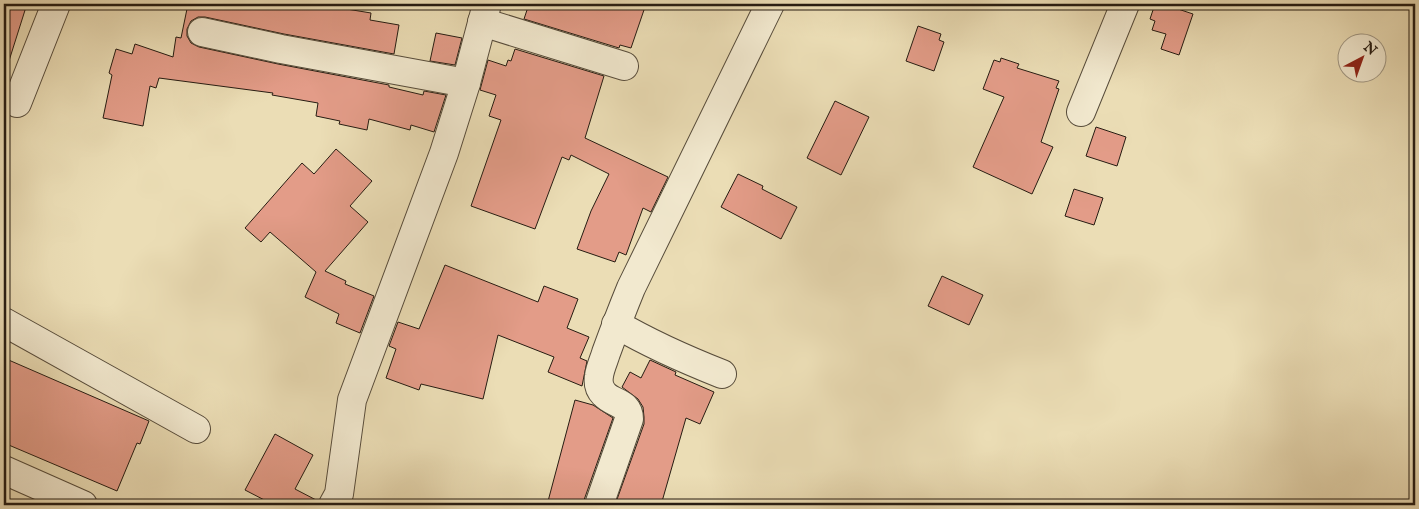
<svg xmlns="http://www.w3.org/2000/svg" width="1419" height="509" viewBox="0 0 1419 509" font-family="'IM FELL English',serif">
<rect width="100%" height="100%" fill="#ebddb5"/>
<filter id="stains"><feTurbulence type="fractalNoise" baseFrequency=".004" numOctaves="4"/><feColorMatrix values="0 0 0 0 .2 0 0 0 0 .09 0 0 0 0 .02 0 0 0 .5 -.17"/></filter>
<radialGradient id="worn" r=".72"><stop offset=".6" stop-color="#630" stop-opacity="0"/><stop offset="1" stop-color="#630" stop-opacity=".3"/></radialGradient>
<g fill="#e39c88" stroke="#261c12">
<polygon points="4,4 14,4 26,7 8,64 4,63"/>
<polygon points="188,4 316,4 371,13 370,20 399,25 394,54 284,34 205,17 198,17 191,21 187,29 187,36 191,43 199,47 278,64 389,85 389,87 423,95 424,91 446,95 434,132 411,125 410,130 369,119 367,130 339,124 340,121 316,116 318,103 272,95 273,93 159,78 156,88 150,86 143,126 103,118 112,75 109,73 116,49 132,54 135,44 173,57 176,37 181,38"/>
<polygon points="529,4 646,4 631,48 620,45 619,48 524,19"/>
<polygon points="1155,4 1163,4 1193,14 1179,55 1161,49 1166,34 1152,30 1155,21 1150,19"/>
<polygon points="918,26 941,34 939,40 944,42 934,71 906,61"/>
<polygon points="436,33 462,38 455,65 430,61"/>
<polygon points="515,49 604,76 585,138 668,177 651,212 643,208 626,255 619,252 615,262 577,249 591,211 609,174 571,155 569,160 562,157 535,229 471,206 501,120 489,116 496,95 480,90 488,60 506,66 508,60 511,61"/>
<polygon points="1001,58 1019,64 1017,68 1059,81 1056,88 1059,89 1041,142 1053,147 1032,194 973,167 1004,97 983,89 994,60 1000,62"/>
<polygon points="835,101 869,117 841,175 807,158"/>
<polygon points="1096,127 1126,137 1117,166 1086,156"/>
<polygon points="336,149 372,181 350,206 368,222 325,271 346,281 345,284 374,296 360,333 336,323 339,314 305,297 316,272 270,232 261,242 245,228 302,163 314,174"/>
<polygon points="738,174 763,186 762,189 797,207 781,239 721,207"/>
<polygon points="1074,189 1103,198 1094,225 1065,216"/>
<polygon points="445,265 538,302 544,286 578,299 567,328 589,337 580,358 587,361 582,386 548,372 554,357 498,335 483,399 421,384 419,390 386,378 396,349 389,346 398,322 419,329"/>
<polygon points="942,276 983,295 969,325 928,306"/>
<polygon points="4,358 149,421 140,444 137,443 117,491 4,443"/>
<polygon points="650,360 676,372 675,375 714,392 700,424 686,418 661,505 615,505 644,424 644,417 643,407 638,399 622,387 630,372 641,378"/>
<polygon points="575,400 593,405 613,418 584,500 584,505 547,505"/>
<polygon points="275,434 313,455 295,489 318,501 317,505 274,505 245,490"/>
</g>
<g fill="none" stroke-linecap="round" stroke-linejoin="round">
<g stroke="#574c3b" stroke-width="30">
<g id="street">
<polyline points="482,22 624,66"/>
<polyline points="202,32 281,49 466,83"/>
<polyline points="17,103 56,4"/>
<polyline points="1081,112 1125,4"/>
<polyline points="4,322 196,429"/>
<path d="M616,324C652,345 684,359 722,374"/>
<polyline points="4,470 83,505"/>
<polyline points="333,505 339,494 352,400 444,153 466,83 487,4"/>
<path d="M599,505L629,419C629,402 613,404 604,394C599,389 598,382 599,376C600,368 604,360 606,353C614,331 622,310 631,288L770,4"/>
</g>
</g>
<use href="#street" stroke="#f2e9cf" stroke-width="28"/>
</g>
<rect width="1419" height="509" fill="none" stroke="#ebddb5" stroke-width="20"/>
<rect x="5" y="5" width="1409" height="499" fill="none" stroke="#261c12" stroke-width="2.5"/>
<rect x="10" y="10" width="1399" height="489" fill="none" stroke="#261c12"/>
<g transform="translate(1362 58) rotate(41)"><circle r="24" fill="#f2e9cf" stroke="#a09783"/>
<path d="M0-4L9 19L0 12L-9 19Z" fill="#8f2418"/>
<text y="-8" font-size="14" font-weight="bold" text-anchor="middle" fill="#261c12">N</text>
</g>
<rect width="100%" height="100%" filter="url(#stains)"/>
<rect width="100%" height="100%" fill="url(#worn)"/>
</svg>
